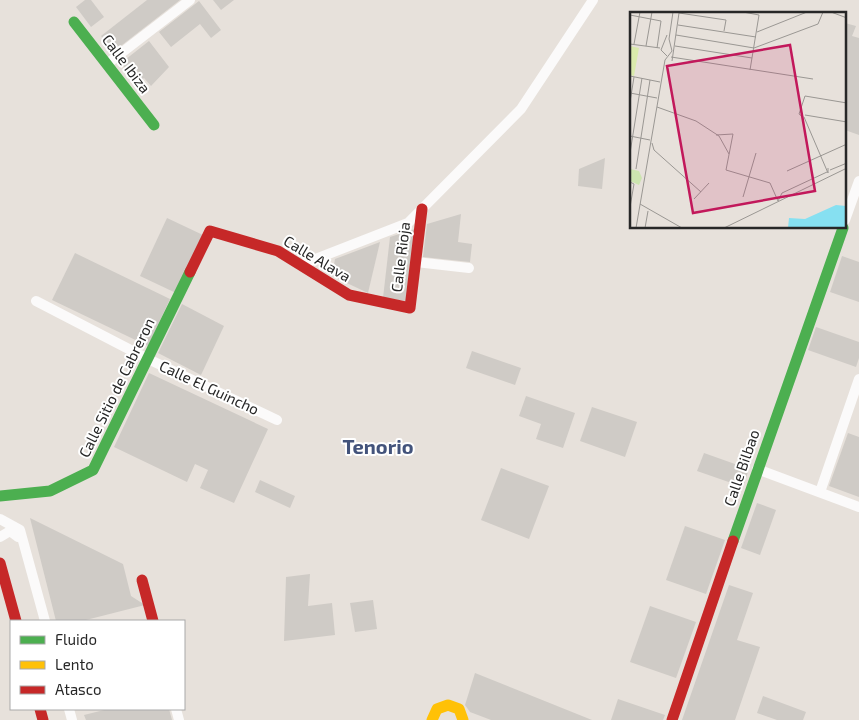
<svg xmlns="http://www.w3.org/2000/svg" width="859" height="720" viewBox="0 0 859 720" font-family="'Exo 2',sans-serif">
<rect width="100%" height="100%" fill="#e7e1db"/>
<g fill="#cfcbc6">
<polygon points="85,0 91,0 104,17 91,27 76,7"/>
<polygon points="147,0 180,0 113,52 101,36"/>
<polygon points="213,0 234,0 221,10"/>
<polygon points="199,1 221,30 211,38 200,24 171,47 159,32"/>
<polygon points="845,23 856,26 852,36 859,38 859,135 845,130"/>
<polygon points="149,41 169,67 151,86 144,78 136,84 121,63"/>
<polygon points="605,158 602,189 578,186 579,169"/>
<polygon points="461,214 458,242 472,244 470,262 423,257 427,224"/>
<polygon points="167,218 203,235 176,293 140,276"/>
<polygon points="415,229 407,301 383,298 390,237"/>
<polygon points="380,242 368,293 332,276 335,259"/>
<polygon points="75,253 170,299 148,346 52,300"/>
<polygon points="842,256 859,262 859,302 830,292"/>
<polygon points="182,304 224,326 201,375 158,353"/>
<polygon points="816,327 859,342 859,358 856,367 808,350"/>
<polygon points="472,351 521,368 515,385 466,368"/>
<polygon points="149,373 268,429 234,503 200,488 208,470 195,464 187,482 114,447"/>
<polygon points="526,396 575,413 563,448 536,439 541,424 519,416"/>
<polygon points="592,407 637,422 625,457 580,441"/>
<polygon points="848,433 859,437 859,497 829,486"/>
<polygon points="704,453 749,469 743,487 697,471"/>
<polygon points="501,468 549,486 529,539 481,520"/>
<polygon points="260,480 295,496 290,508 255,492"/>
<polygon points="757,503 776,510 760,555 741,548"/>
<polygon points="30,518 123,564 131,596 145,605 82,621 56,621"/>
<polygon points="685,526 725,540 706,594 666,580"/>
<polygon points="310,574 308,606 332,603 335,635 284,641 286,577"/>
<polygon points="729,585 753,593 737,640 760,647 735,720 682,720"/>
<polygon points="373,600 377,629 355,632 350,603"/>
<polygon points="650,606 696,622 676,678 630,662"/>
<polygon points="475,673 592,720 491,720 470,712 465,705"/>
<polygon points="763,696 806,712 803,720 777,720 757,713"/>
<polygon points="618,699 665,715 663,720 611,720"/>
<polygon points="108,709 169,709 172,720 86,720 84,715"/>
</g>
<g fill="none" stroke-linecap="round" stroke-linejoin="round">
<g stroke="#fbfafa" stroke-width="10">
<polyline points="107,64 190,0"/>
<polyline points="845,220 859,181"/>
<polyline points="416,262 469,268"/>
<polyline points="300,265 408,223 521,109 593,0"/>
<polyline points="36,301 148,359 277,420"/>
<polyline points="757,469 859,507"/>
<polyline points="820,492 859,379"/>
<polyline points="0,519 20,530 45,621"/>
<polyline points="0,537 10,531 18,537"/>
<polyline points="69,709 72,720"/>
<polyline points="176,709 179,720"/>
</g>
<g stroke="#4caf50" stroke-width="11">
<polyline points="74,22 154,125"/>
<polyline points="0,496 50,491 93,470 190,272"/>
<polyline points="733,541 843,228"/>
</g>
<polyline stroke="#ffc107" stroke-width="11" points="432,720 437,709 448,705 459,709 463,720"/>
<g stroke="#c62828" stroke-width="11">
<polyline points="190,272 210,231 278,251 349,295 410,308 422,209"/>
<polyline points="0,563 16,621"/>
<polyline points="142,580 153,621"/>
<polyline points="40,709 43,720"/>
<polyline points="672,720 733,541"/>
</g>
</g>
<g text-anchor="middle" stroke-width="4" stroke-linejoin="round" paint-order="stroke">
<g font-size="15" fill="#272727" stroke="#fff">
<text transform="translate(126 64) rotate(53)" y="5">Calle Ibiza</text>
<text transform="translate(401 257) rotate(-83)" y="5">Calle Rioja</text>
<text transform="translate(317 259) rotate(31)" y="5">Calle Alava</text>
<text transform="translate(117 388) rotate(-64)" y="5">Calle Sitio de Cabreron</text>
<text transform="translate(209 388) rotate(25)" y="5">Calle El Guincho</text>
<text transform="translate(742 468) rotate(-71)" y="5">Calle Bilbao</text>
</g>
<g font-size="20" font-weight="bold" fill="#43537b" stroke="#fff">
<text x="378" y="454">Tenorio</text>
</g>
</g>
<g transform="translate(630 12)">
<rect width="216" height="216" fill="#e7e1db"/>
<path d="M0,157L9,159L12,166L9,173L0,169Z" fill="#cce5af"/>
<path d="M0,34L9,36L4,64L0,63Z" fill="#daeaac"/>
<path d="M206,193L216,194V216H158L159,206L175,207Z" fill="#86e0f1"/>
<path fill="none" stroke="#9a9793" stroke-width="1" d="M113,0L129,3L120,58M201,0L217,6M0,3L31,9L27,36M48,13L126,25M127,20L177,0M46,23L124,36L188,12L193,0M0,32L30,36M4,32L10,0M16,34L22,0M45,34L122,46M37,44L31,38L37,23M41,45L183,67M42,49L49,1L96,8L94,19M0,64L30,70M0,81L27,86M0,90L4,65M27,95L66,109L89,124L99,142M171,100L173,105L169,102L175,84L217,91M175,103L217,110M174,105L198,161V156M86,123L103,122L96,158L140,171L148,189M0,124L20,128M22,131L24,138L71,180M0,141L12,66M6,157L20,68M200,158L217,151M157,159L217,132M0,170L4,172L0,195M113,185L126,141M64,187L79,171M148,189L152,181L197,160M10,192L52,216M6,216L35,48L42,39L39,27L43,0M15,216L18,199M94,216L217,156"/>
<path fill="#c2185b" fill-opacity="0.15" stroke="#c2185b" stroke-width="2.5" d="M160,33L185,179L63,201L37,54Z"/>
<rect width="216" height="216" fill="none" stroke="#272727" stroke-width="2.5"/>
</g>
<rect x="10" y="620" width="175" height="90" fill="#ffffff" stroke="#a9a9a9"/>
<rect x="20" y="636" width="25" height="8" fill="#4caf50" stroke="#a9a9a9"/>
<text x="55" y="645" font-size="15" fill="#272727">Fluido</text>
<rect x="20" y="661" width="25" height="8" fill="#ffc107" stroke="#a9a9a9"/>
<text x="55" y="670" font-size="15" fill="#272727">Lento</text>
<rect x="20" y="686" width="25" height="8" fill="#c62828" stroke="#a9a9a9"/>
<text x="55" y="695" font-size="15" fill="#272727">Atasco</text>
</svg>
